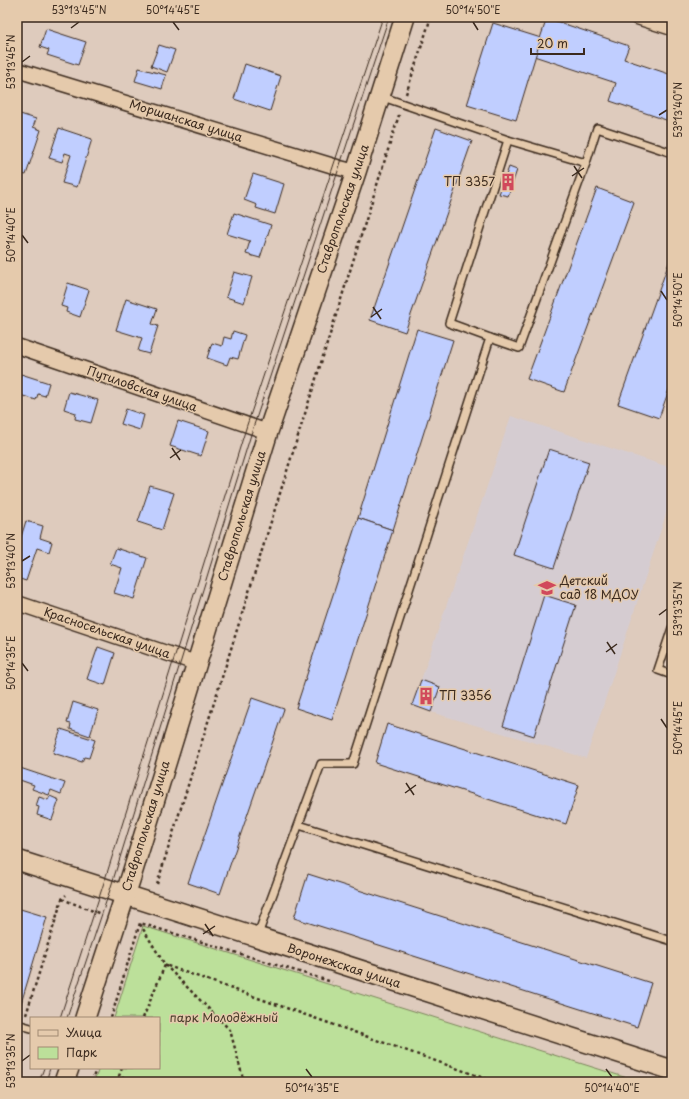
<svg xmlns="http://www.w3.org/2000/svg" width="689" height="1099" viewBox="0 0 689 1099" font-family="'Playpen Sans',sans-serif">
<rect width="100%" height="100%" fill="#decbbd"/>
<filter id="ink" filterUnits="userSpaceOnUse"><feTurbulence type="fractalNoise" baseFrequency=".025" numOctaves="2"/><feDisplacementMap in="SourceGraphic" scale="8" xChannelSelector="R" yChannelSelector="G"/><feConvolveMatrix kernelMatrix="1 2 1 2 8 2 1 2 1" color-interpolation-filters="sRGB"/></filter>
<g filter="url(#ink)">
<polygon fill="#d5ccd1" points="511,416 672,468 672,496 586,758 431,712 421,680"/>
<polygon fill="#bce09a" stroke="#7c855c" points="143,926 640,1082 94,1082 99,1068 159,1068 159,1018 114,1018"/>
<g fill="#c0ceff" stroke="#3b2a1e">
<polygon points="547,18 629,46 624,59 672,75 672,122 610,101 616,83 534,56"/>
<polygon points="493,23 541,38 516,120 467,105"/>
<polygon points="17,24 21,26 17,38"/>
<polygon points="46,29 86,42 78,65 47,55 49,50 40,47"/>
<polygon points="159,45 175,50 167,72 151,66"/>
<polygon points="245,64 281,76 270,111 234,99"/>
<polygon points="139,68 166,75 162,89 135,81"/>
<polygon points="17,113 36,119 33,127 41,130 26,175 22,174 23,170 17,169 19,161 17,161"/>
<polygon points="59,128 92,139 77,187 62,183 71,155 65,153 62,162 49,158"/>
<polygon points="436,128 472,141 405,332 370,320"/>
<polygon points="509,167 517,170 508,196 499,194"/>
<polygon points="253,174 284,184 275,214 256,208 257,205 244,200"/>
<polygon points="597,188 634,202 564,392 527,379"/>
<polygon points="234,213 271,225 260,258 246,254 250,241 227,234"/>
<polygon points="672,254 672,381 659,418 618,404"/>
<polygon points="17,265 20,266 17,276"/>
<polygon points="234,272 252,277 244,303 226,297"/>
<polygon points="68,283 89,290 80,317 66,312 67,308 61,306"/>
<polygon points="126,299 157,309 152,324 158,326 149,354 138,351 142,338 116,330"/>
<polygon points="417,329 453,340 393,530 358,518"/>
<polygon points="233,331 245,335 238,359 230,357 227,365 207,358 212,343 222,346 224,337 231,339"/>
<polygon points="21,374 49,383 45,396 38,394 36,400 17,394 17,385"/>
<polygon points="69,392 98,400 91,423 75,419 76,413 64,409"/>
<polygon points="126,409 144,415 140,430 121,424"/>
<polygon points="178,421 209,431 201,456 170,446"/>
<polygon points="549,449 589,462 554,568 514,555"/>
<polygon points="150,486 174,493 162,530 138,522"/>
<polygon points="358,518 393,530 332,720 296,708"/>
<polygon points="26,521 43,526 40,538 52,542 49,552 37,548 26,581 17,578 17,539 20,540"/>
<polygon points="116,548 147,558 134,599 114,593 122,568 110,564"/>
<polygon points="544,595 576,605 534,736 503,726"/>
<polygon points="98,647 115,653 105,685 87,679"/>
<polygon points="421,680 440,687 431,712 412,705"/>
<polygon points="252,698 284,709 220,894 188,883"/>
<polygon points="73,702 98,710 90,736 70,729 71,724 67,723"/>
<polygon points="387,724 579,785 566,824 375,763"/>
<polygon points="61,729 95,740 89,758 84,757 82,762 53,753"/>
<polygon points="17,767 65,783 61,794 51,790 49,795 32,789 34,785 17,779"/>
<polygon points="50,796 59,800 52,820 37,815 39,807 36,806 39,797 48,800"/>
<polygon points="308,874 651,983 637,1027 294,918"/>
<polygon points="17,908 47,917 19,1010 17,1009"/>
</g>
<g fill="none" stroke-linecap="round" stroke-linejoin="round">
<g stroke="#3b2a1e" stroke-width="10">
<g id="lane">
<polyline points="380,96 508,140 586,163 597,128 672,153"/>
<polyline points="490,338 519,348 586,163"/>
<polyline points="672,628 658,670 672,675"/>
<polyline points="299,825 672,941"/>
<polyline points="257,937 321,764 353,764 490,338 449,323 508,140"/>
<polyline points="17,1024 31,1028"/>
</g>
</g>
<g stroke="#3b2a1e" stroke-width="17">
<g id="street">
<polyline points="637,17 672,28"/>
<polyline points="17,70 340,168 356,172"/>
<polyline points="17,346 268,432"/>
<polyline points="17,603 196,663"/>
</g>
</g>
<g stroke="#3b2a1e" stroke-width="22">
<g id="secondary">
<polyline points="17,860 672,1070"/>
<polyline points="85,1018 131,877 268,432 356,172 405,17"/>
<polyline points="64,1082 69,1068"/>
</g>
</g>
<g stroke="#3b2a1e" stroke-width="2.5" stroke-dasharray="3 3" stroke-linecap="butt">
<polyline points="406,94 431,17"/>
<polyline points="157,884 399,115"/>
<polyline points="62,899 101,914"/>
<polyline points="140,924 165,965 230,1030 244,1082"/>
<polyline points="26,1015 62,899 66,895"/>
<polyline points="111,1018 140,923 332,982"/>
<polyline points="143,1018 165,965 495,1082"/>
<polyline points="17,1044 19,1037"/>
<polyline points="122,1068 119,1076 131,1082"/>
<polyline points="92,1082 96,1068"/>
</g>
<use href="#lane" stroke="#e5caac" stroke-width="7"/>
<use href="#street" stroke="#e5caac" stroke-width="14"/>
<use href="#secondary" stroke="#e5caac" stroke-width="19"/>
<g stroke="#3b2a1e" stroke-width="1">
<polyline points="60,1018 108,870 247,425 383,17"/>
<polyline points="67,1018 110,890 253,428 389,17"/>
<polyline points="39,1082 44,1068"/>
<polyline points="46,1082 50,1068"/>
</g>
</g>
</g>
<path fill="none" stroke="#3b2a1e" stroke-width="1.5" d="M173,22L179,30M473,22L478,30M71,28L79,22M22,62L30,56M659,115L667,110M574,166L582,178M572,176L584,168M22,235L28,243M661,291L667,300M373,307L381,319M371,317L382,309M172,448L180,460M170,458L181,450M22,561L30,556M659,615L667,609M607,642L615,654M606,652L617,644M22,663L28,671M661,719L667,728M406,783L414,795M405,793L416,785M205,924L213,936M203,934L215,926M22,1061L30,1055M306,1069L312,1077M606,1069L612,1077"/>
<defs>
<g id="building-bare" transform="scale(1.38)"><path d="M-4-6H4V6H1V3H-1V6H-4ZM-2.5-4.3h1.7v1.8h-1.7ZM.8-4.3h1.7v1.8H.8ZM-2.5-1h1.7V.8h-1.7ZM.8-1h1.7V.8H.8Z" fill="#d1495b" stroke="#e5caac" stroke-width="2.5" paint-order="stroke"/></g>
<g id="school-bare" transform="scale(1.38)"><path d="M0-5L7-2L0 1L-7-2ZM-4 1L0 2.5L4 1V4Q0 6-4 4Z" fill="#d1495b" stroke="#e5caac" stroke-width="2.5" paint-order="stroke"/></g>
</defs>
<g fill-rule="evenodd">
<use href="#building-bare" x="508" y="182"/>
<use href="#school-bare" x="547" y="588"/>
<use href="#building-bare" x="426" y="696"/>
</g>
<g text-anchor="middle" stroke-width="3" stroke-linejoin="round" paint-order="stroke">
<g font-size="12" fill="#3b2a1e" stroke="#e5caac">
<text transform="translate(186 121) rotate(17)" y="4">Моршанская улица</text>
<text transform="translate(343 209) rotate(-71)" y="4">Ставропольская улица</text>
<text transform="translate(142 389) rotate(19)" y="4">Путиловская улица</text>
<text transform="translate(242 516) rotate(-73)" y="4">Ставропольская улица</text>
<text transform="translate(107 633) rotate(19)" y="4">Красносельская улица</text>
<text transform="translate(146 826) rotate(-73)" y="4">Ставропольская улица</text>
<text transform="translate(344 966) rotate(18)" y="4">Воронежская улица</text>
</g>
<g font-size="12" fill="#3b2a1e" stroke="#e5caac" text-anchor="start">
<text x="495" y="186" text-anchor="end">ТП 3357</text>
<text x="560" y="585">Детский<tspan x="560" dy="14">сад 18 МДОУ</tspan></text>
<text x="439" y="700">ТП 3356</text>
</g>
<g font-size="12" fill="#483c2a" stroke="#e5caac">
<text x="224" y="1022">парк Молодёжный</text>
</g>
</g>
<rect width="689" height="1099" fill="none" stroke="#e5caac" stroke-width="44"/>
<rect x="30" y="1017" width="130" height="52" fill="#e5caac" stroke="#a18a73"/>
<rect x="38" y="1030" width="20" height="6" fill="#e5caac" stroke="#a18a73"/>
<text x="66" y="1037" font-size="12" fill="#3b2a1e">Улица</text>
<rect x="38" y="1047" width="20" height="12" fill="#bce09a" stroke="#a18a73"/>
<text x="66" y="1057" font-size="12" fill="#3b2a1e">Парк</text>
<path d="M531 48v6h53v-6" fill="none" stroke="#3b2a1e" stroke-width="2"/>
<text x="537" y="48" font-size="12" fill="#3b2a1e" stroke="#e5caac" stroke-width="3" paint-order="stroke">20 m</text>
<rect x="22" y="22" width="645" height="1055" fill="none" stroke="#3b2a1e" stroke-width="1.5"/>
<g font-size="10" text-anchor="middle" fill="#3b2a1e">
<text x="79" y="14">53°13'45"N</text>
<text x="173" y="14">50°14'45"E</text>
<text x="473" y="14">50°14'50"E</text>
<text transform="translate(11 62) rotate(-90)" y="4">53°13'45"N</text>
<text transform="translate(678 110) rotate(-90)" y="4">53°13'40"N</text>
<text transform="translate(11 235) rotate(-90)" y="4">50°14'40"E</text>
<text transform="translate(678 300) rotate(-90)" y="4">50°14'50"E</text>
<text transform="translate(11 561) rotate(-90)" y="4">53°13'40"N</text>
<text transform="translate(678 609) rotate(-90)" y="4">53°13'35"N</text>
<text transform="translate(11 663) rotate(-90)" y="4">50°14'35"E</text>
<text transform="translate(678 728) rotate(-90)" y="4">50°14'45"E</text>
<text transform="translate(11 1061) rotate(-90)" y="4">53°13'35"N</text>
<text x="312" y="1092">50°14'35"E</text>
<text x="612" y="1092">50°14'40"E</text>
</g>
</svg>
